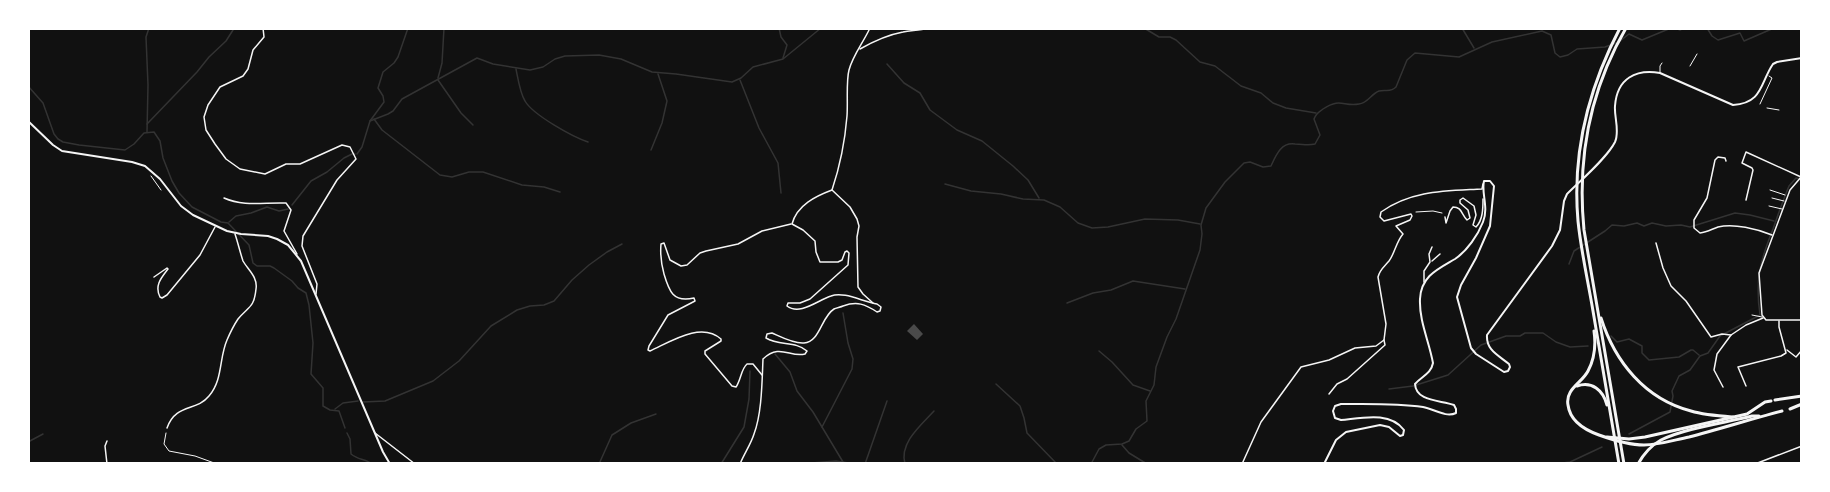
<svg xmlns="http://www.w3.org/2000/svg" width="1830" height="492" viewBox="0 0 1830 492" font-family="'Nunito Sans',sans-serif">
<rect width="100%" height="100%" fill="#111"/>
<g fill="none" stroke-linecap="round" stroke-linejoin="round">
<g stroke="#333" stroke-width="1.5">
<polyline points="779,28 781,37 787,45 783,58"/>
<polyline points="1144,28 1159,37 1170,37 1176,40 1200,62 1215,66 1241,86 1261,93 1273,103 1286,108 1316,113"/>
<polyline points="1462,28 1474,48"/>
<polyline points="1675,28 1680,30 1684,28"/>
<polyline points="1707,28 1712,36 1718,40 1740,33 1744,41 1774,28"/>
<polyline points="1792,28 1801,28"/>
<polyline points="1620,41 1629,34 1642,40 1671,28"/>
<polyline points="887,64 904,83 920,93 930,110 957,130 982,141 1013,166 1028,180 1039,198"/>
<path d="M516,69C518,79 520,93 525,101C533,115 573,137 588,142"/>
<polyline points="438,78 442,63 444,28"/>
<polyline points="438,80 461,113 473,125"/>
<polyline points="740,80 759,128 778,163 781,193"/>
<polyline points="28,86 43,103 54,134 58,139 63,142 79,145 125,150 134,144 144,133 154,132 160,141 163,158 172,181 179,193 192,207 221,222 228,223 249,245 253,263 257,266 270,266 274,268 292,281 298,288 306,293 309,305 313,343 311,374 323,388 323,406 330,410 339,411 345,428"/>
<polyline points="374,119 382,130 440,175 452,177 469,172 483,172 522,185 544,187 560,192"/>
<polyline points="370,121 388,114 393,111 402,99 477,58 493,64 530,70 543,67 555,59 565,56 599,55 621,59 652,72 676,74 732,82 741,78 753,67 783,59 821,28"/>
<polyline points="147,124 197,72 209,57 226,41 233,30"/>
<polyline points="147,132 148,85 146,37 149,28"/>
<polyline points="651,150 662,123 667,101 658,74"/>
<polyline points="357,154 362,147 370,121 384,102 383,96 378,88 383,72 394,63 398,57 408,28"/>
<polyline points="945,184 971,191 1001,194 1023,199 1044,200 1060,207 1078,223 1092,228 1108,227 1145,219 1178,220 1200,224"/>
<polyline points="292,205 311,181 327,172 344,158 352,154 355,154"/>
<polyline points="229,222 236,216 251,213 267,207 279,211 288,209"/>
<polyline points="1569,264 1574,251 1605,231 1612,225 1624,226 1637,223 1644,226 1652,223 1666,226 1681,225 1690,227 1735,213 1750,215 1774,221"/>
<polyline points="1067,303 1093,293 1111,290 1133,281 1185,289"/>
<polyline points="1611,336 1617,342 1629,339 1642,346 1642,353 1649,360 1679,357 1691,350 1693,350 1699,355"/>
<polyline points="1099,351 1112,362 1133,385 1150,391"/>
<polyline points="775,354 790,372 797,391 813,412 843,462"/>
<polyline points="996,384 1020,406 1024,418 1027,433 1057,464"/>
<polyline points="1389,389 1413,386 1448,375 1481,345 1506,336 1520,336 1525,333 1543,333 1556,342 1570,347 1588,346"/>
<polyline points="363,402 385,401 433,381 459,361 491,326 517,310 530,306 544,305 554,301 572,280 589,265 607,252 622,244"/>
<polyline points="335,409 343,403 358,401"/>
<polyline points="822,427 852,369 853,359 848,343 843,313"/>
<path d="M347,433L350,439L351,454C358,460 366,459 372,464"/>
<path d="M1629,434L1670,412L1673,396L1672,391L1679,376L1690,370L1700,356L1708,353L1720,336L1760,315C1755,281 1760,261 1773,229C1778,215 1783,200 1789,186L1796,178L1802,180"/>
<polyline points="28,442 43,434"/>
<polyline points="1122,445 1129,453 1147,464"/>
<polyline points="599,464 612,435 631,423 656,414"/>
<polyline points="721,464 744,427 749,399 750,371"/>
<polyline points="799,464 836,461 855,464"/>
<polyline points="865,464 887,401"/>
<path d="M905,464C899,443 921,425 934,411"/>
<path d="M1091,464L1099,449L1106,445L1122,444L1129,441L1136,429L1147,421L1146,401L1154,385L1156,367L1167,337L1176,319L1200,250L1202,234L1201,225L1206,208L1225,182L1244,163L1250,162L1263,167L1271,166C1276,155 1281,142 1295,144C1303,144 1307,146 1315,144L1320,135L1314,119C1316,113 1319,112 1323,109C1341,97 1343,107 1359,104C1368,103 1371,94 1379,91C1386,89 1390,93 1396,87L1407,60L1415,53L1459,57L1492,42L1542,31L1551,35L1555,53L1560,57L1568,55L1577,49L1605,47L1616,43"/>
<polyline points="1555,464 1570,462 1602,447"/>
</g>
</g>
<polygon fill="#4a4a4a" points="914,324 923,334 917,340 907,331"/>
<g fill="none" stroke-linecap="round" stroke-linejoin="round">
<g stroke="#f5f5f5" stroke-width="1">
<polyline points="1416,212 1433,211 1442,213"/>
<polyline points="166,433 164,444 169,451 195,456 217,464"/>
</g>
<g stroke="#f5f5f5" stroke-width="1">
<polyline points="1690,66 1697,54"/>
<polyline points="1660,72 1660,66 1662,63"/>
<polyline points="1760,104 1772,78 1769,76"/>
<polyline points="1767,108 1779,110"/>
<polyline points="151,176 161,190"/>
<polyline points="1770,190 1785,195"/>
<polyline points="1772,198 1784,201"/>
<polyline points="1769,206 1782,209"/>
<polyline points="1752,315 1762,317"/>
</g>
<g stroke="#f5f5f5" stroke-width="1.5">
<polyline points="263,28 264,37 253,50 248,69 243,76 220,87 208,105 204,117 206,130 215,144 226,159 240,169 265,174 286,164 300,164 342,145 350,147 356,159 337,180 303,236 302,246 317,284 316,294"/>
<path d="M860,49C874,41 887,35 903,32C911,30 919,31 928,28"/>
<path d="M1726,161L1725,158L1718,157L1715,160L1707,198L1694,220V228L1700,233C1707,232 1712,229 1718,227C1734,223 1757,229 1772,235"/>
<polyline points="1802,176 1790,190 1759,273 1762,315 1766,320 1802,320"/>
<polyline points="832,190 850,207 857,219 859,226 857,237 858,287 863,294 873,303"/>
<path d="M224,198C244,207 265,202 286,203L291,210L284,231L297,254"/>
<polyline points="1746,200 1753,170 1752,168 1742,163 1746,152 1801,177"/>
<path d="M1445,217L1446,223L1450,211L1453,207C1462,207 1461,214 1467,220L1470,218L1468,210L1460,203V200L1463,198L1474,206L1476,215L1473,225L1476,227C1483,220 1483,208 1483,199"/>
<polyline points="1656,243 1663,268 1671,286 1686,301 1711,337 1722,334 1731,335"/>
<polyline points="1432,261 1440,254"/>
<path d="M154,277L167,268L168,269C162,277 154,285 160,297L162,298L167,295L200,255L215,227"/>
<polyline points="1424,282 1424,271 1430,262 1429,254 1432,247"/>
<polyline points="1787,350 1796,357 1802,350"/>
<path d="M762,375L753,364H747C741,369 741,380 736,387L732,386L705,354V351L721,341V339C701,321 670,342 650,351L648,350L649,346L668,315L695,301L694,298C673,303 669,291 664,274C661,263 660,255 661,244L664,243L670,260L681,266L687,265L700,253L706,251L738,244L762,231L791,224"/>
<polyline points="1746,386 1738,367 1781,356 1786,353 1779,327 1779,321"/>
<polyline points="1723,387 1714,370 1717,354 1731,335 1746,325 1763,318"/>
<polyline points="1329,394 1337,384 1347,379 1385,345 1384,340"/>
<path d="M167,428C176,403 196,412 209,396C223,380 219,358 227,340C230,333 234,325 238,319C249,306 254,308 256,289C258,277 248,270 243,261C240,252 238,243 235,234"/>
<polyline points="375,433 415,464"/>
<polyline points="107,464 105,446 107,441"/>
<path d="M740,464C744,454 751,444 754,434C762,413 762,381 763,359C780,343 790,358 805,354L807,351C796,341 779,346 766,338L767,334L772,333C781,337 794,344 804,343C820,342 821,317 834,309C836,308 841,307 843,306C857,301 865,304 877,312L880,311L881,307L877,304C863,302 844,291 831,296C818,300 800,316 787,306L788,303H800L810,299L848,265L849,253L847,251L845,252L842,260L838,262H820L816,252L815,241L803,230L792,224C797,205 816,196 832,190C840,166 845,141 847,116C848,103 846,81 849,70C853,55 863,43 870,28"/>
<path d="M1242,464L1261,422L1301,367L1329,360L1355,348L1376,346L1384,340L1386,324L1378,277C1380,269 1384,267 1389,261C1395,253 1396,242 1403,234L1396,226L1410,220L1412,216L1411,214L1384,221L1380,217L1381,212C1412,190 1446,191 1482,189L1483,184"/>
<polyline points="1755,464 1802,446"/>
</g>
<path stroke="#f5f5f5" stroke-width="2" d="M1324,464L1336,440L1346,432L1380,425L1389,427L1400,436L1403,435L1404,430C1390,411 1362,418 1341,420L1335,418L1333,411L1335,406L1341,404C1369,404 1396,403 1423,407C1434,409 1446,418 1456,413V409L1454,405C1441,400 1416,402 1415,384C1422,376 1431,374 1433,363C1429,341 1419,321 1420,299C1421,276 1438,269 1455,259C1467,251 1478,235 1483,222C1489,207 1481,193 1484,181H1490L1494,186L1490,226L1476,258L1461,285L1457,297L1471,348L1476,354L1504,372L1508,371L1510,367L1509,364C1498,355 1486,350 1487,335L1552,246L1560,230L1564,201L1567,194C1580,181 1607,158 1615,142C1620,131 1614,117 1615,106C1617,78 1636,69 1660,73L1733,105C1763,103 1760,83 1773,64L1777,62L1802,58"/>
<polyline stroke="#f5f5f5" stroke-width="2" points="28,121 53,145 62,151 132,162 145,166 160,179 181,206 193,215 227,231 241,234 268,236 277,239 288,245 301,261 383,452 390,464"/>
<g stroke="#f5f5f5" stroke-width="3">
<path d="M1601,318C1615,362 1645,399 1691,411C1704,415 1719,416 1733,417"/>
<path d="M1594,331C1596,345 1595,358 1588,371C1582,383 1565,389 1568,405C1570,421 1585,430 1599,435C1613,440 1628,445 1644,445C1659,445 1674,440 1689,437C1720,429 1751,419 1782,411"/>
<path d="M1577,386C1592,381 1603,390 1607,405"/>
<polyline points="1775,400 1802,396"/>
<polyline points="1790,409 1802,404"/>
<polyline points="1607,437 1629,439 1645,437 1747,414 1765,402 1771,401"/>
<path d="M1619,464C1610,413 1602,362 1593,311C1588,281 1581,251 1578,221C1572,153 1588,89 1620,28"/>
<path d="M1624,464L1584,230C1577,159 1590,90 1626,28"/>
<path d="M1638,464C1643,455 1652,445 1661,440C1686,428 1724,423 1752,416H1759"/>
</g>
</g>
<rect width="1830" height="492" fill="none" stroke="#ffffff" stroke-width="60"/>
</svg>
